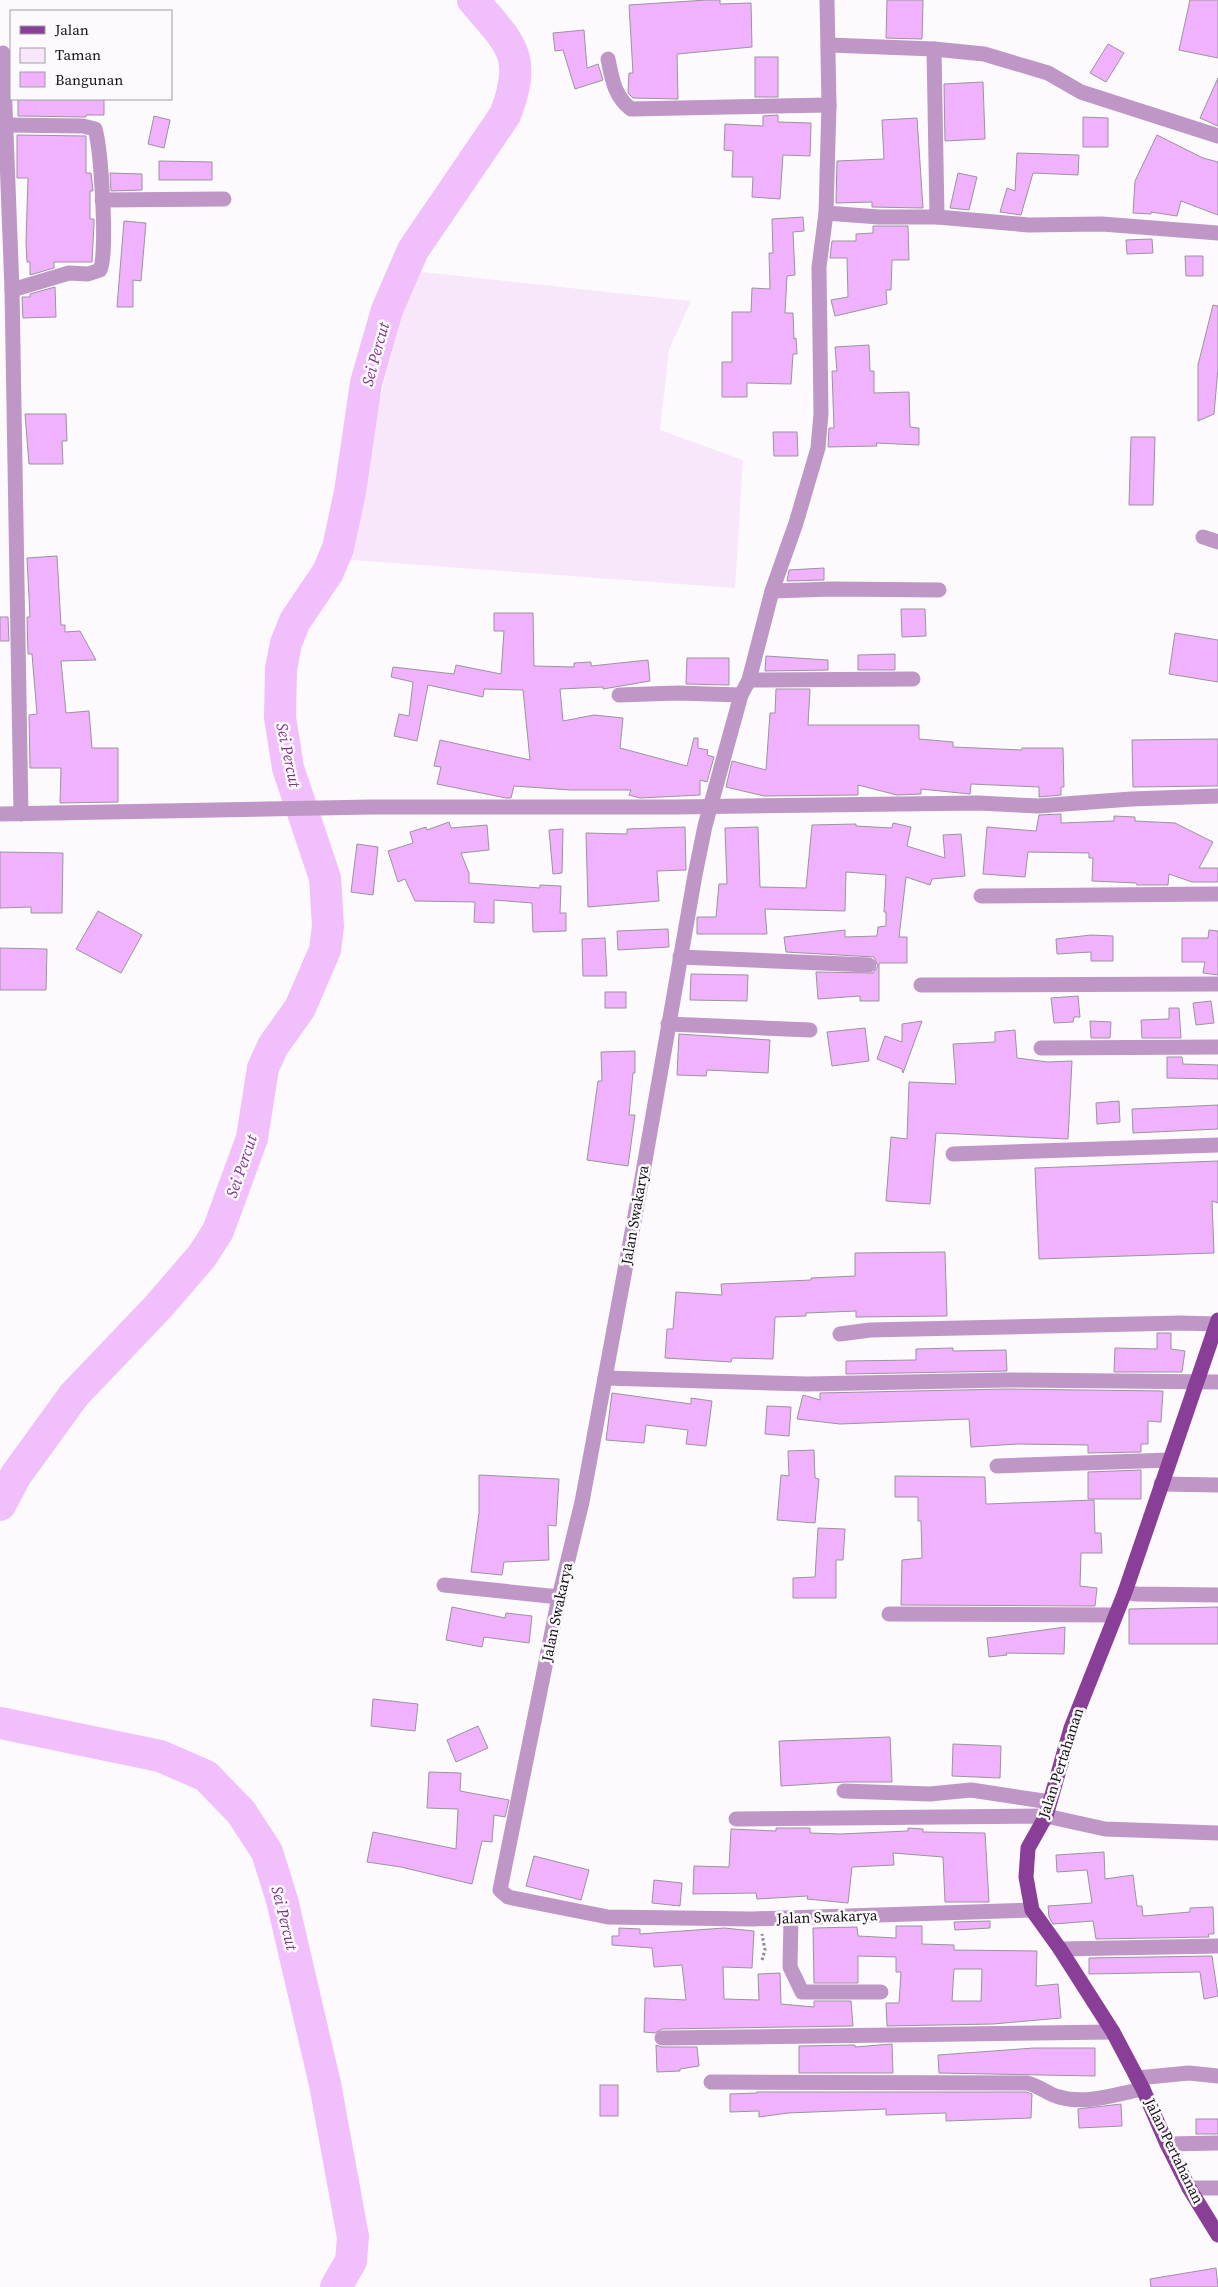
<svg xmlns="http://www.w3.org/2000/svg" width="1218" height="2287" viewBox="0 0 1218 2287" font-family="'Source Serif 4',serif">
<rect width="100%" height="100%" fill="#fdfafe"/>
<polygon fill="#f8e6fb" points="413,271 691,301 669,350 660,430 743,460 735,588 338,559"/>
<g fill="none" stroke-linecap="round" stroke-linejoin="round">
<g stroke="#f1bffb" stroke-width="32">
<path d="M0,1505L16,1475L74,1395L158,1307L202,1256L218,1231L252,1138L263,1068L273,1046L300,1008L325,950L328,926L325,878L288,768L280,717L281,669L286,643L295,621L328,572L338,548L350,492L366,383L387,310L413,250L505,115C528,55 511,45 473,0"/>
<polyline points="0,1723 160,1756 206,1776 241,1812 267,1852 282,1900 325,2084 353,2237 351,2261 336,2287"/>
</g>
</g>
<g fill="#f1b2fd" stroke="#9b939d" fill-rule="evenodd">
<polygon points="707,0 720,0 720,4 751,3 752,47 677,54 678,99 633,98 628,93 629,73 633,73 629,5"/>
<polygon points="887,0 923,0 922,39 886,38"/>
<polygon points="1190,0 1218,0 1218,58 1179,50"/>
<polygon points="584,30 587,68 598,64 603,80 575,89 563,50 555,51 553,33"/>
<polygon points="1108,44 1124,53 1106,82 1090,73"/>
<rect x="755" y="57" width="23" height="40"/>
<polygon points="1218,78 1218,126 1200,118"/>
<polygon points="983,82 985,139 945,141 944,84"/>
<polygon points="18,99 104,99 104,115 86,115 86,117 18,116"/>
<polygon points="778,115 778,122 811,123 810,156 783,155 780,199 752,197 753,177 732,177 733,151 724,150 725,124 763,126 763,116"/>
<polygon points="154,116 170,120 164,148 148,144"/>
<polygon points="1083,117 1108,118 1108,147 1083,147"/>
<polygon points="917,118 923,208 872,207 872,202 836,203 837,161 884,159 882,120"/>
<polygon points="17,135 86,136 86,173 91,173 93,191 90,191 90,219 94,219 94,224 92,262 54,262 54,268 30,275 30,262 27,262 26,242 28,178 17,178"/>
<polygon points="1157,135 1203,158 1218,162 1218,215 1181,201 1177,216 1151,212 1151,214 1133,213 1135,181"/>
<polygon points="1017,153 1079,155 1078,175 1033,173 1021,215 1000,212 1007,188 1015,191"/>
<polygon points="159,161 212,162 212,180 159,180"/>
<polygon points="110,173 142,174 142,190 111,191"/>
<polygon points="958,173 977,177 969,210 950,208"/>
<polygon points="803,217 804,231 793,232 795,275 787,276 785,313 793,313 794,339 796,338 797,354 793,354 791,384 747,383 747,397 722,397 722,362 732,362 732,312 751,312 752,288 770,289 769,253 773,253 772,219"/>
<polygon points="124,221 146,223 141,281 133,280 133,307 117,307"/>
<polygon points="873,226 908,226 909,260 892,260 891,290 886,290 887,304 835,316 831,300 848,297 847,258 830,258 832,241 856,241 856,234 873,233"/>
<polygon points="1152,239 1153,253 1127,254 1126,240"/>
<polygon points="1185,256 1203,256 1203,276 1186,276"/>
<polygon points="55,287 56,317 23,318 22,297 30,297 30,294"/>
<polygon points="1213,305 1218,306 1218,368 1214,414 1198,421 1198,365"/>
<polygon points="869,345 870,371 874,371 874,393 909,392 910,427 919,428 919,445 876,443 877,446 828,447 829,428 834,428 832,371 837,371 835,347"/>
<polygon points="25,414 66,414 67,441 62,441 63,464 29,464"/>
<polygon points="773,432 797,432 798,456 774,456"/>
<polygon points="1131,437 1155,437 1153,505 1129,505"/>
<polygon points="57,556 61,625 65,625 65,632 80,631 96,660 61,661 66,713 89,711 92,748 118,748 118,802 60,803 61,768 30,768 29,715 37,714 32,654 28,654 27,617 30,617 27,558"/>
<polygon points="824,568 824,580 787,581 789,570"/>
<polygon points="901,609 925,609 926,636 902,637"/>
<polygon points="494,613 533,613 534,666 574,667 574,663 591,662 591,666 648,660 650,681 603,689 603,687 560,689 563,721 594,715 623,718 620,748 687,766 694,738 698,738 698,748 708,750 707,755 714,757 707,782 700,780 700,795 640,798 629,795 631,790 571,790 514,786 511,798 506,798 437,784 441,767 434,766 440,740 530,760 523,690 484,689 483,697 428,685 417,741 394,736 399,714 409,716 413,682 391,677 393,667 454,674 456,665 501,674 504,631 494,631"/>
<polygon points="0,617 8,617 9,641 0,641"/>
<polygon points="1175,633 1218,640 1218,682 1169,674"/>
<polygon points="895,654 895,670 858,670 858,655"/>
<polygon points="766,656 828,660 828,670 765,671"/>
<polygon points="687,658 729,658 729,685 686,684"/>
<polygon points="776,689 810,689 808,725 919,725 919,739 953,742 953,747 1022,750 1022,748 1063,748 1064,787 1061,787 1061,795 1039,797 1039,787 971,784 970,794 921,789 921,794 897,795 858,785 858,795 764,796 726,787 732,761 766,770 770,713 775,713"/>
<polygon points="1218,739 1218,786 1133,787 1132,740"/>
<polygon points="1061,814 1061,823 1114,821 1114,816 1135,817 1135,821 1175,823 1213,842 1199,868 1218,868 1218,882 1192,882 1169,874 1168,885 1137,885 1136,883 1092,881 1093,858 1089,858 1089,853 1028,852 1025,877 983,874 987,827 1036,831 1039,815"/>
<polygon points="449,822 451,828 487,825 489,850 461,853 469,873 469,883 540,888 540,885 561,886 560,913 566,913 566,931 533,932 532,903 494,900 494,923 474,922 475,902 415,901 405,879 398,882 388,851 413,843 410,832 426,827 427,830"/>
<polygon points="893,823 911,827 907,846 945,858 943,835 961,834 965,876 932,879 930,885 906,877 899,937 907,937 907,963 879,963 879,1001 860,1001 860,996 818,999 816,972 873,973 878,966 874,957 786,952 784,937 845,930 845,937 877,936 878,927 886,926 886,912 884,912 886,875 846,872 845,911 765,909 767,934 697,934 697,917 716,917 719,884 727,884 725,828 758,827 760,887 806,888 812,825 856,824 856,826 892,828"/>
<polygon points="685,827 686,870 657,871 659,901 588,907 586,833 627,834 627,829"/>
<polygon points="563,829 562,873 553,874 549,830"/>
<polygon points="357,844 378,847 373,895 351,892"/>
<polygon points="0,852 63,853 62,913 31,913 31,907 0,908"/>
<polygon points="98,911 142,935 121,973 76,949"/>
<polygon points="668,929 669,947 618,950 617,931"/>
<polygon points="1209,930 1218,931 1218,975 1203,973 1205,962 1182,962 1182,938 1208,938"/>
<polygon points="1091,935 1113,936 1113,961 1091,961 1091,952 1057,954 1056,939"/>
<polygon points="605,938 607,976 583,976 582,939"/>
<polygon points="0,948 47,949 46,990 0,990"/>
<polygon points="691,974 748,975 747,1001 690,1000"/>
<rect x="605" y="992" width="21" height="16"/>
<polygon points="1078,996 1080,1017 1074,1017 1073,1022 1054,1023 1051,998"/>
<polygon points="1211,1001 1214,1023 1196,1025 1193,1003"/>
<polygon points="1169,1008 1179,1008 1181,1038 1142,1038 1141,1020 1169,1019"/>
<polygon points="922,1021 903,1073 902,1069 877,1059 885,1036 902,1042 902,1024"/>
<polygon points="1090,1021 1111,1022 1110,1038 1091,1038"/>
<polygon points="865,1028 869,1061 832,1066 827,1032"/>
<polygon points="1015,1030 1017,1058 1048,1062 1072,1061 1068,1139 936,1133 930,1204 886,1201 891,1137 907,1139 909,1082 956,1084 953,1044 995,1042 995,1032"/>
<polygon points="679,1034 770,1040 768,1073 707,1070 706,1076 677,1075"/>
<polygon points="635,1051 635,1073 633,1073 629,1115 635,1115 628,1166 587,1160 598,1081 602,1081 601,1052"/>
<polygon points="1167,1057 1182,1057 1183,1064 1218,1065 1218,1079 1167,1078"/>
<polygon points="1119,1101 1120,1122 1097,1124 1096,1103"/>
<polygon points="1218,1105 1218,1129 1133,1133 1132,1109"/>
<polygon points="1218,1161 1218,1203 1212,1201 1214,1253 1039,1259 1035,1168"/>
<polygon points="945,1252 947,1316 856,1317 856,1311 806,1313 806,1316 775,1317 773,1359 732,1358 731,1362 665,1358 667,1329 673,1329 676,1292 722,1295 721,1284 811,1280 811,1278 855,1276 855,1253"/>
<polygon points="1157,1333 1171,1333 1171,1349 1185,1351 1182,1372 1114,1372 1115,1348 1157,1349"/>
<polygon points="953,1348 953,1351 1006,1350 1007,1371 846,1374 846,1361 916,1360 916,1349"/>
<polygon points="1006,1389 1163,1391 1161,1422 1148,1421 1148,1444 1141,1444 1141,1452 1088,1453 1088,1445 1017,1444 971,1447 969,1419 840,1424 797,1419 803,1395 820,1400 820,1393"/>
<polygon points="612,1393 691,1404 691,1398 712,1401 706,1446 686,1444 688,1430 646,1425 644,1443 606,1440"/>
<polygon points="767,1406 791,1407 789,1436 765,1434"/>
<polygon points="814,1450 815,1478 819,1479 815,1523 777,1520 781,1475 789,1476 788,1451"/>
<polygon points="1141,1470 1141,1499 1088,1499 1088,1472"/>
<polygon points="479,1475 559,1479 556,1526 548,1525 549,1560 504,1562 502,1575 471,1572 479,1513"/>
<polygon points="895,1476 985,1477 986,1504 1094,1500 1095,1533 1101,1533 1102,1553 1081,1553 1080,1586 1097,1588 1095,1606 901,1605 902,1560 922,1558 921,1521 918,1521 918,1497 895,1497"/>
<polygon points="818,1528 845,1529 843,1560 836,1560 836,1598 793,1598 793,1578 815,1577"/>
<polygon points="452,1607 505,1618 506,1613 532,1616 529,1643 484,1637 482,1647 446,1640"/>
<polygon points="1218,1607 1218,1644 1129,1644 1129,1609"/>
<polygon points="1065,1627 1064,1654 1006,1653 1007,1655 989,1657 987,1638"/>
<polygon points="373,1699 418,1704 415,1731 371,1726"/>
<polygon points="478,1726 488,1748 456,1762 447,1740"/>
<polygon points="890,1737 892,1782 844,1782 781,1786 779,1741"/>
<polygon points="953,1744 1001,1746 1000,1778 952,1776"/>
<polygon points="429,1772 461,1773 460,1791 509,1800 505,1817 494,1815 492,1842 482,1841 472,1884 401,1867 367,1862 373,1832 456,1849 458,1809 427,1808"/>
<polygon points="776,1828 810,1828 810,1833 840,1834 908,1831 908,1828 923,1829 923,1832 985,1833 989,1902 945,1902 943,1857 893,1853 894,1865 852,1867 848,1903 807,1899 808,1896 757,1899 756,1893 693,1894 694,1866 729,1867 731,1829 776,1831"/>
<polygon points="1104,1852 1105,1879 1133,1875 1137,1906 1142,1906 1143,1916 1190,1912 1190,1908 1213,1907 1214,1934 1208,1934 1209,1937 1096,1939 1093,1921 1053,1924 1049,1917 1048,1906 1092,1903 1087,1870 1057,1872 1056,1855"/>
<polygon points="534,1856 589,1870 581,1900 526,1886"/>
<polygon points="654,1880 682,1883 680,1906 652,1903"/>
<polygon points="990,1921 990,1928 955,1930 954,1922"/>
<path d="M896,1926H922V1944L954,1945V1950L1037,1951L1036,1986L1058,1984L1061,2018L993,2024L887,2026L886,2003H899L901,1972H896V1957L858,1956V1983H814L813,1928L857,1927L858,1936L896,1938ZM954,1969H982L981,2001H952Z"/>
<polygon points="619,1928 640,1929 640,1934 724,1928 754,1931 752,1968 723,1967 724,1999 759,2000 758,1974 780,1973 781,2004 814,2007 814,2001 851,2001 853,2026 662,2029 655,2033 644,2032 645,1998 686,2000 682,1965 654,1967 652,1948 612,1945 612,1936 619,1936"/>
<polygon points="1212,1956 1218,1996 1204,1999 1200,1972 1089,1974 1089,1958"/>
<polygon points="892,2044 893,2073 799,2073 799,2046 855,2045 855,2047"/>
<polygon points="656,2045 662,2047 697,2047 699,2066 680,2069 680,2071 657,2072"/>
<polygon points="1034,2048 1095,2048 1095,2076 939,2073 938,2055"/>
<rect x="600" y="2085" width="18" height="31"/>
<polygon points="757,2092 1026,2092 1032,2094 1031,2118 946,2121 946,2113 886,2115 886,2109 788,2113 759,2117 759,2111 730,2112 730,2094 757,2093"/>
<polygon points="1121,2104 1122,2126 1079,2128 1078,2109"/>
<rect x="1196" y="2119" width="22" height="15"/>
<polygon points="1216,2268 1218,2287 1151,2287 1150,2279"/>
</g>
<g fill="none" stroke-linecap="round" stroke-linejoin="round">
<polyline stroke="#8d8a8e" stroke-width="3" stroke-dasharray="2.5 2.5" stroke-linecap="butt" points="762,1960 765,1950 762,1934"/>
<g stroke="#bf97c7" stroke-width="15">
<polyline points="827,0 829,105 826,213 819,267 821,414 818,448 796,523 772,591 749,680 741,695 705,826 695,875 642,1178 582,1502 559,1597 500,1890 508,1897 608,1917 752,1919 1032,1910"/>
<polyline points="829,45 934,49 984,54 1048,73 1081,92 1218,136"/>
<polyline points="934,49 937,217"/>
<polyline points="3,53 12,290 21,814"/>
<path d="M608,59C612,78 614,96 631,109L829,105"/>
<path d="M5,125L83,126L95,129C101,149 108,254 100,270L88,274L69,273L12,290"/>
<polyline points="102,200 224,199"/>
<polyline points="826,213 879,217 937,217 1029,225 1102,224 1218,233"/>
<polyline points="1203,537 1218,542"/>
<polyline points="772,591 832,589 939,590"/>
<polyline points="749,680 913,679"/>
<polyline points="619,695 678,693 741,695"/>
<polyline points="0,814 371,807 675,807 978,803 1038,806 1131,799 1218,796"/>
<polyline points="981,896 1218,894"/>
<polyline points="680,957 869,965"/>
<polyline points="921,985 1218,984"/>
<polyline points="668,1024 810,1030"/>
<polyline points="1041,1048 1218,1047"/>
<polyline points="953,1154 1218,1145"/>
<polyline points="840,1334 870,1330 1180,1323 1216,1324"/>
<polyline points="605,1378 807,1384 1006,1380 1218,1382"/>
<polyline points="997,1466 1170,1460"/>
<polyline points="1161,1484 1218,1485"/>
<polyline points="444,1585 559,1597"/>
<polyline points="1125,1592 1136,1594 1218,1595"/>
<polyline points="889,1614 1114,1615"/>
<polyline points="844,1791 930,1794 971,1790 1050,1802"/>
<polyline points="736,1819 1046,1816 1105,1829 1218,1833"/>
<polyline points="791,1918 790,1967 802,1992 881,1992"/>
<polyline points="1060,1949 1218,1946"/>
<polyline points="662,2038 1113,2032"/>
<polyline points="1137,2078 1189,2073 1218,2076"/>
<path d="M711,2082L1027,2083C1040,2086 1047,2094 1059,2097C1086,2105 1116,2094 1143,2089"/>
<polyline points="1167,2144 1218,2143"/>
<polyline points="1189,2188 1218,2188"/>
</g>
<polyline stroke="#893e97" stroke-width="15" points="1218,1320 1125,1592 1071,1728 1046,1816 1028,1848 1026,1877 1032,1910 1060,1949 1113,2032 1143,2089 1167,2144 1189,2188 1218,2235"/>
</g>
<g text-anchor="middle" stroke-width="5" stroke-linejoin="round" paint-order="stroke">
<g font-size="15" fill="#151216" stroke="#fdfafe">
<text transform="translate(635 1215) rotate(-80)" y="5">Jalan Swakarya</text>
<text transform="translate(557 1612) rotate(-78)" y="5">Jalan Swakarya</text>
<text transform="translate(1061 1763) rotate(-72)" y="5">Jalan Pertahanan</text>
<text transform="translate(827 1917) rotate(-2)" y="5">Jalan Swakarya</text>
<text transform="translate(1174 2151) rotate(64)" y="5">Jalan Pertahanan</text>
</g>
<g font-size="16" font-style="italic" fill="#7b338a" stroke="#fdfafe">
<text transform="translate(375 354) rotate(-75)" y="6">Sei Percut</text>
<text transform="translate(289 755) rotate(78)" y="6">Sei Percut</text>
<text transform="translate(241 1166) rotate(-71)" y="6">Sei Percut</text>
<text transform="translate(285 1918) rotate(76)" y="6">Sei Percut</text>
</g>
</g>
<rect x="10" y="10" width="162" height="90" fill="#fdfafe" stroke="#a09da1"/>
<rect x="20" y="26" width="25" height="8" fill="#893e97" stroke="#a09da1"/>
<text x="55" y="35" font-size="15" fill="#151216">Jalan</text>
<rect x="20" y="48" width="25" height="15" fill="#f8e6fb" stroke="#a09da1"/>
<text x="55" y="60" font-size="15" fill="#151216">Taman</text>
<rect x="20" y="72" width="25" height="15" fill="#f1b2fd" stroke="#a09da1"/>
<text x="55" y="85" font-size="15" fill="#151216">Bangunan</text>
</svg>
